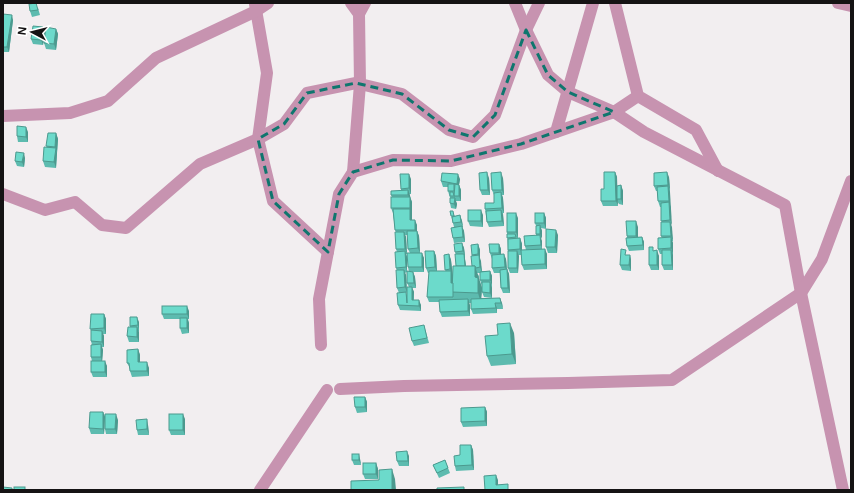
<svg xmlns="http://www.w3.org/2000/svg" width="854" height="493" viewBox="0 0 854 493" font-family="Inter,sans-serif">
<rect width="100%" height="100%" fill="#f2eef0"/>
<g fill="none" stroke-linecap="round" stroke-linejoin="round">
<g stroke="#c793b0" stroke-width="12">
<polyline points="351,3 359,14"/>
<polyline points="515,3 526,30 548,75 568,92 614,112 644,132 785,205 801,293 843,490"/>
<polyline points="615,3 638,96 696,130 718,171"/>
<polyline points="838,3 851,6"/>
<polyline points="255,4 267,73 258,139 273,201 328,252"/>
<polyline points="3,116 70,113 108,101 156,58 256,11 268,3"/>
<polyline points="556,132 593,3"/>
<polyline points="353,172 360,84 359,14 365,3"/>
<polyline points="3,194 45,210 75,202 102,225 126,228 200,164 258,139 284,124 307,93 356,83 402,94 449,130 473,137 495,115 526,30 539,3"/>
<polyline points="321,345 319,299 339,194 353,172 393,160 451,161 521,144 614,112 638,96"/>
<polyline points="340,389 404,386 568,383 672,380 801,293 822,259 851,181"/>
<polyline points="260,490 327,390"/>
</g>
</g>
<g fill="#5dbbaf" fill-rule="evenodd">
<polygon points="38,8 40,15 32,17 30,11"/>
<polygon points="3,14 13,20 9,52 3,52"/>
<polygon points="43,27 45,33 43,45 33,44 31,39"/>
<polygon points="56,29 58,34 56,50 46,49 44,43"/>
<polygon points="28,132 28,142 18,142 17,136"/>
<polygon points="56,133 58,139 56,168 45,167 43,161 47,147 46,146"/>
<polygon points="25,158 24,167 17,166 15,161"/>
<polygon points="615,172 617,177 617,186 621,185 623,191 623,205 619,204 617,201 618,206 603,206 601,201"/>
<polygon points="669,177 670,190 670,205 671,207 671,226 673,241 672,241 673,243 673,270 664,270 662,265 662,254 660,254 658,249 662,238 661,236 662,222 661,207 660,207 658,201 657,191 656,191 654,186"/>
<polygon points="489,178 490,195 482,195 480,190"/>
<polygon points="503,178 504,195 502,195 503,198 504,213 503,213 504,226 489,227 487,222 485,209 494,203 494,195 492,190"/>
<path d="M411,179V194H409L412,202V220L417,225V231L419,236L420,253L424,258V272H413L415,277L416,288H412L414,292V300L421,305V311L400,310L398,305L399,293L397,288V270L396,268L397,252L396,249V232L395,230L393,213L391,208L392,197L391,195L401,190V189ZM405,235H408V249L410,253L408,267L409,272L407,283L409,287L407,296L406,293L407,292L406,275L405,273L407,272V257L406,254H407L406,237Z"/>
<polygon points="460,179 459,185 461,190 461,201 456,201 455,199 457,204 456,209 451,208 450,203 450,198 448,191 448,187 443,187 441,181"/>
<polygon points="450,211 455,216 460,215 462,221 463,227 462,227 464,231 465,242 454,243 453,238 454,227"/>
<polygon points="544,213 546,218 546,229 541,228 542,231 541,239 542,249 547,254 547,269 524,270 522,265 521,255 518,255 519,256 518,273 510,273 508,268 508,251 507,232 518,218 518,238 517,238 520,238 522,244 522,250 526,250 525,246 536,236 536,226 535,223"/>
<polygon points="483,215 483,227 470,226 468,221"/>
<polygon points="638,227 638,237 642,237 644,242 644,250 629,251 627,246 627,236"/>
<polygon points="558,235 557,253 548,253 546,247"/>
<polygon points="462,243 464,248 465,256 465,259 466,266 472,266 472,255 478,244 480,250 480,260 482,271 490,271 492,276 492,298 484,297 482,292 482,286 480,280 480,273 477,273 479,276 479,279 482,288 481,298 502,303 503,309 497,309 497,313 473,314 471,309 471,303 469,303 470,316 442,317 440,312 440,302 429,302 427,297 429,273 428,273 426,268 434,251 436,256 437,271 446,271 445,270 449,254 451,260 452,273 453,276 456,266 456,254 455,252"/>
<polygon points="499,244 501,249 501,254 506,259 507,269 509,274 510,293 503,293 501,288 500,273 494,273 492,268 492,259 490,253"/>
<polygon points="654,251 659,256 659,270 651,270 649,265"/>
<polygon points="628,255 630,255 631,260 631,271 622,270 620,265"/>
<polygon points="189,311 189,319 188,319 189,323 189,333 182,334 180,328 180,319 164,319 162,314"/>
<polygon points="104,314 106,319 106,334 103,334 104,336 104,347 102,347 103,350 102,361 107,366 107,377 93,377 91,372 92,361 91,357 92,345 91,341 91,330 90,329"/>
<polygon points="139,322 139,331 138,331 139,332 139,342 129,342 127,336 130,327 130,326"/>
<polygon points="424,325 429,343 414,346 412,341"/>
<polygon points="514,333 516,364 491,366 487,356"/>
<polygon points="138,349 140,355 140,362 149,368 149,376 132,377 130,371 130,368 127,363"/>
<polygon points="365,397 367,402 367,412 357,413 355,407"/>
<polygon points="485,407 487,412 487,426 463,427 461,422"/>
<polygon points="103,412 105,417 104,434 91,434 89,428"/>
<polygon points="185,419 185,435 171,435 169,430"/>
<polygon points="118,420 117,434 106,434 105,429"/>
<polygon points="148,425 149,435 138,435 137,430"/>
<polygon points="471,445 473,450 474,470 456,471 455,466 460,455"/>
<polygon points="409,456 409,466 399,466 397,461"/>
<polygon points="360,459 361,465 354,465 352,460"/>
<polygon points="445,460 450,473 439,478 433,465"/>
<polygon points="376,463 378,469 378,479 365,479 363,474"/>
</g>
<g fill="#4c998e">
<polygon points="12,15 13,20 9,52 7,47"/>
<polygon points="43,27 45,33 43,45 41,40"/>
<polygon points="56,29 58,34 56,50 54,44"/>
<polygon points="26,127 28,132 28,142 26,137"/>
<polygon points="56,133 58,139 57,152 55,147"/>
<polygon points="56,148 57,153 56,168 54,162"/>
<polygon points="24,153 25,158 24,167 22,162"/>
<polygon points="487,172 489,178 490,195 488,190"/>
<polygon points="501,172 503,178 504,195 502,190"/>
<polygon points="615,172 617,177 618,206 616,201"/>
<polygon points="667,172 669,177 670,190 668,185"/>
<polygon points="409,174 411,179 411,194 409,188"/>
<polygon points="458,174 460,179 459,185 461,190 461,201 459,196 458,189 457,184"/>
<polygon points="621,185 623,191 623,205 621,199"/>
<polygon points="668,186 670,192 672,226 670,220"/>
<polygon points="408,190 410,195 410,199 410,197 412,202 412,225 410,220 410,200 408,195"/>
<polygon points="453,192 457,204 456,209 454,204 455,199 454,196"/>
<polygon points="501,192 503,198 504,213 502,208"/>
<polygon points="481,210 483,215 483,227 481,221"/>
<polygon points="501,210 503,215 504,226 502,221"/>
<polygon points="516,213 518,218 518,238 516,232"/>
<polygon points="544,213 546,218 546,229 544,223"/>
<polygon points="460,215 462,221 463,227 461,222"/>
<polygon points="415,220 417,225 417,235 415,230"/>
<polygon points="636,221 638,227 638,242 636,236"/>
<polygon points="670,222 672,227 673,241 671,236"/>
<polygon points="540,225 542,231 542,239 540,234"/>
<polygon points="462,226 464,231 465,242 463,237"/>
<polygon points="556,230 558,235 557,253 555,247"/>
<polygon points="417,231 419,236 420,253 418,248"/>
<polygon points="404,232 406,237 407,254 405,249"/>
<polygon points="540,235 542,241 542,250 541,245"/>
<polygon points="642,237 644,242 644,250 643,245"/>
<polygon points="671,237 673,243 673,254 671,248"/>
<polygon points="520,238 522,244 522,254 520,249"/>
<polygon points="462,243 464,248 465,256 463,251"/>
<polygon points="478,244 480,250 480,260 478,254"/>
<polygon points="499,244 501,249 501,258 499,253"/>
<polygon points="545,249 547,254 547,269 545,264"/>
<polygon points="657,250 659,256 659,270 657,265"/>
<polygon points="671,250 673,255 673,270 672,265"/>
<polygon points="405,251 407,257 407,272 406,267"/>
<polygon points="434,251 436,256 437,272 435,267"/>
<polygon points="517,251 519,256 518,273 517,268"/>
<polygon points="422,253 424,258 424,272 422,267"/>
<polygon points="449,254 451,260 455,293 451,283 451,272 450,269"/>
<polygon points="464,254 465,259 467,275 465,269"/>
<polygon points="504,254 506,259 507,272 505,267"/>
<polygon points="479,255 481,261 482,273 480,267"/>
<polygon points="630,255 631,260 631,271 629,265"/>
<polygon points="475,266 482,288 481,303 478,293 475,277"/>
<polygon points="507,269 509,274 510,293 508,288"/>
<polygon points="404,270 406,275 407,292 405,287"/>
<polygon points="490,271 492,276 492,285 490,280"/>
<polygon points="413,272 415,277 416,288 414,283"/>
<polygon points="490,282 492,288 492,298 490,293"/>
<polygon points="412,287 414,292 413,305 412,300"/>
<polygon points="500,298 502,303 503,309 501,303"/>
<polygon points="468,299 470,305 470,316 468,311"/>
<polygon points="419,300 421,305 421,311 419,306"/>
<polygon points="495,303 497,309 497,313"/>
<polygon points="187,306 189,311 189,319 187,314"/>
<polygon points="104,314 106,319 106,334 104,328"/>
<polygon points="137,317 139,322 139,331 138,325"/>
<polygon points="187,318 189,323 189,333 187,328"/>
<polygon points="510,323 514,333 516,364 512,354"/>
<polygon points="137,327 139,332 139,342 137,337"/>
<polygon points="102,331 104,336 104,347 102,342"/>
<polygon points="101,344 103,350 102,363 101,357"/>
<polygon points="138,349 140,355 140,368 138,362"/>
<polygon points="105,361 107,366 107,377 105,372"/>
<polygon points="147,362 149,368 149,376 147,371"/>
<polygon points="365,397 367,402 367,412 365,407"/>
<polygon points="485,407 487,412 487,426 485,421"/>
<polygon points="103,412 105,417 104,434 103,429"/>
<polygon points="116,414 118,420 117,434 115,429"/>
<polygon points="183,414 185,419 185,435 183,430"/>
<polygon points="147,419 148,425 149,435 147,429"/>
<polygon points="471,445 473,450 474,470 472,465"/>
<polygon points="407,451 409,456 409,466 408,461"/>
<polygon points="359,454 360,459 361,465 359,460"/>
<polygon points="376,463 378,469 378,479 376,474"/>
<polygon points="392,469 395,479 396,490 392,490"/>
<polygon points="496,475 498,480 498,490 496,485"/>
</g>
<g fill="#6cdacb" stroke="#4c998e">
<polygon points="36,3 38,10 30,11 29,4"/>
<polygon points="3,14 12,15 7,47 3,47"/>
<polygon points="33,26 43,27 41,40 31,39"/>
<polygon points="46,27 56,29 54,44 44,43"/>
<polygon points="17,126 26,127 26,137 17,136"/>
<polygon points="48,133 56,133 55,147 46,146"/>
<polygon points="44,147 56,148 54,162 43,161"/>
<polygon points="16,152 24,153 22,162 15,161"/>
<polygon points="487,172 488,190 480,190 479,173"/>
<polygon points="501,172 502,190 492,190 491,173"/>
<polygon points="604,172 615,172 616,201 601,201 601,189 604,189"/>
<polygon points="667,172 668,185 654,186 654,173"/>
<polygon points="442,173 458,174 457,184 441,181"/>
<polygon points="400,174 409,174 409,188 401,189"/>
<rect x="448" y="184" width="6" height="7"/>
<polygon points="455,184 459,185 459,196 454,196"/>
<polygon points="621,185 621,199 617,199 617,186"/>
<polygon points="668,186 669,201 658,201 657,187"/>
<polygon points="408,190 408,195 391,195 391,191"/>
<polygon points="450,192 453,192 454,196 450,196"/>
<polygon points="501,192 502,208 485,209 485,203 494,203 494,193"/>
<rect x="391" y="197" width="19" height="11"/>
<polygon points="450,198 455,198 454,204 450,203"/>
<polygon points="669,202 670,220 661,221 661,203"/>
<polygon points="393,209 410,209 410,220 415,220 415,230 395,230"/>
<rect x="468" y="210" width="13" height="11"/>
<polygon points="501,210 502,221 487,222 486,211"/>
<polygon points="450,211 453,211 454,216 451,216"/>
<rect x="507" y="213" width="9" height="19"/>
<rect x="535" y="213" width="9" height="10"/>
<polygon points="460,215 461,222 453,223 452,217"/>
<polygon points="626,221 636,221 636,236 627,236"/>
<polygon points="661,222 670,222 671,236 661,236"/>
<polygon points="540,225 540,234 536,234 536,226"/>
<polygon points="462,226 463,237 453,238 451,228"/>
<polygon points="546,229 556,230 555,247 546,247"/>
<polygon points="407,231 417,231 418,248 408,249"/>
<polygon points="395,232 404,232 405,249 396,249"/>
<polygon points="507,234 515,234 516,237 507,238"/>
<polygon points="540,235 541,245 525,246 524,236"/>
<polygon points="642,237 643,245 627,246 626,238"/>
<polygon points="671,237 671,248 658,249 658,238"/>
<polygon points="520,238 520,249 508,250 508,239"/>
<polygon points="462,243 463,251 455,252 454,244"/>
<polygon points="478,244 478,254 472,255 471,245"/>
<polygon points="489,244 499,244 499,253 490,253"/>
<polygon points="649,247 653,247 653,251 657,250 657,265 649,265"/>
<polygon points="545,249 545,264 522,265 521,250"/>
<polygon points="621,249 626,250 625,255 630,255 629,265 620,265"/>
<polygon points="662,250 671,250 672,265 662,265"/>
<polygon points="405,251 406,267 396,268 395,252"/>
<polygon points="425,251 434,251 435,267 426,268"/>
<rect x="508" y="251" width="9" height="17"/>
<polygon points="407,253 422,253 422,267 408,267"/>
<polygon points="449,254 450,269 445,270 444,255"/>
<polygon points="455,254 464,254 465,266 456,266"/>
<polygon points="504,254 505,267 492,268 492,255"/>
<polygon points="479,255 480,267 476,268 475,266 472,266 471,256"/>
<polygon points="453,266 475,266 475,277 478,278 478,293 452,292"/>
<polygon points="507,269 508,288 501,288 500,270"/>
<polygon points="396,270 404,270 405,287 397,288"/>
<polygon points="407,271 413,272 414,283 407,283"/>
<polygon points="429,271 451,271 451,283 453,283 453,297 427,297"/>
<polygon points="490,271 490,280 480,280 480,272"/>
<polygon points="482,282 490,282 490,293 482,292"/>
<polygon points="407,287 412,287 412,300 419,300 419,306 398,305 397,293 406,292 407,303"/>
<polygon points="500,298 501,303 495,303 496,308 471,309 471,299"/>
<polygon points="468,299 468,311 440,312 439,300"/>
<rect x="162" y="306" width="25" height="8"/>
<polygon points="91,314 104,314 104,328 90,329"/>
<polygon points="130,317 137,317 138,325 130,326"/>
<rect x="180" y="318" width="7" height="10"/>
<polygon points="510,323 512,354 487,356 485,336 498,335 497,324"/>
<polygon points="424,325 427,338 412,341 409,328"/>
<polygon points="128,327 137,327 137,337 127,336"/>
<polygon points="91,330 102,331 102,342 91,341"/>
<polygon points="101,344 101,357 91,357 91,345"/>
<polygon points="138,349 138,362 147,362 147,371 130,371 129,363 127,363 127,350"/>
<rect x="91" y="361" width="14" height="11"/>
<polygon points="354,397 365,397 365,407 355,407"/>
<polygon points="485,407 485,421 461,422 461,408"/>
<polygon points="90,412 103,412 103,429 89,428"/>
<polygon points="105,414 116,414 115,429 105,429"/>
<rect x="169" y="414" width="14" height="16"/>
<polygon points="147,419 147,429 137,430 136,420"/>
<polygon points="460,445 471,445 472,465 455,466 454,456 460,455"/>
<polygon points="407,451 408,461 397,461 396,452"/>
<rect x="352" y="454" width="7" height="6"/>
<polygon points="445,460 448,468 437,473 433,465"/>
<rect x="363" y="463" width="13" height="11"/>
<polygon points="392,469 392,490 351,490 351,481 379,480 379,470"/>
<polygon points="496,475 496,485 508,484 508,490 485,490 484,476"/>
<polygon points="3,487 12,488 12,490 3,490"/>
<rect x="14" y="487" width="11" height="3"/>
<polygon points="464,487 464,490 437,490 437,488"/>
</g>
<path fill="none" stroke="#0f766e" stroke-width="3" stroke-dasharray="8 5" stroke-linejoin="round" d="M526,30L548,75L568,92L614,112L521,144L451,161L393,160L353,172L339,194L328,252L273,201L258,139L284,124L307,93L356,83L402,94L449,130L473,137L495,115Z"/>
<rect width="854" height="493" fill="none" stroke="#151314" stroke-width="8"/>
<g transform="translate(32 32) rotate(277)" stroke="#ffffff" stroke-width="3" paint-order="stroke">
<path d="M0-3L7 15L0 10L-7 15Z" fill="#151314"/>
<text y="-6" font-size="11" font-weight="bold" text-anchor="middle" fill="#151314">N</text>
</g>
</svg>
